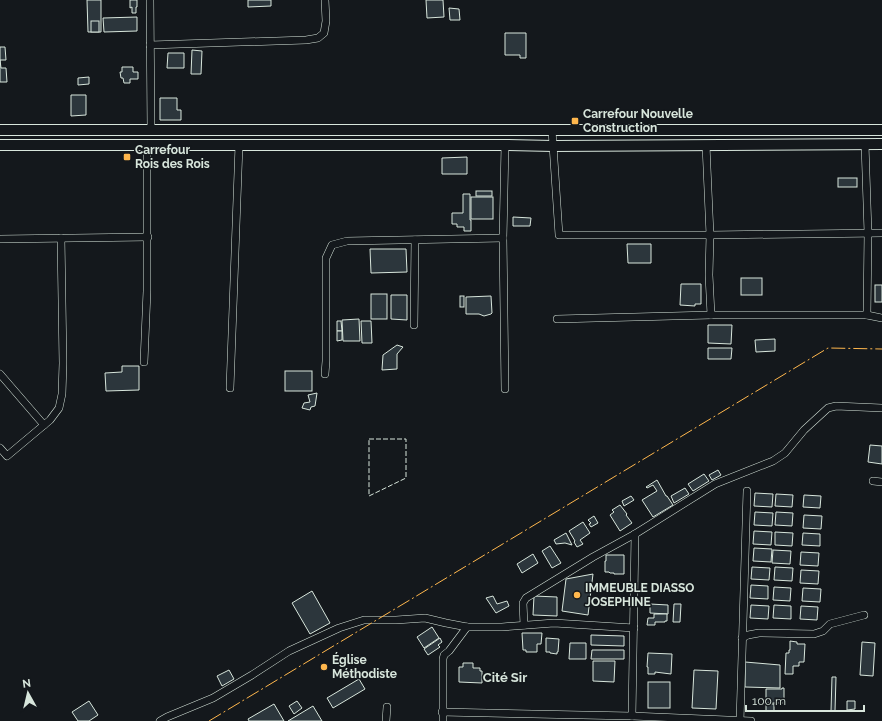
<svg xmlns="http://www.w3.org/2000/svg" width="882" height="721" viewBox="0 0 882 721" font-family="Raleway,sans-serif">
<rect width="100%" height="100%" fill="#14181c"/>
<g fill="#2c363c" stroke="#d8e6dc">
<polygon points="87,0 101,0 101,32 88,32"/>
<polygon points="130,0 137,0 137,7 136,7 136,13 132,13 132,7 130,8"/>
<polygon points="248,0 271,0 271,6 248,7"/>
<polygon points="426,0 443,0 444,17 427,18"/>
<polygon points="449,8 459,9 460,20 450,20"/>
<polygon points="137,17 137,31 104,32 103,18"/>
<rect x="91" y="21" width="8" height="11"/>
<polygon points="505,33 526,33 526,58 520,58 520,55 505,55"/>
<polygon points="0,47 5,47 6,60 0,60 1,68 6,68 7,82 0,82"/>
<polygon points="192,50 202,51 201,74 191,74"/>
<polygon points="168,53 184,53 184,68 167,68"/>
<polygon points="122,67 133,67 133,72 138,72 138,79 130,79 130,83 124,83 123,78 121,78 120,72 122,72"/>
<polygon points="89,77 89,84 78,85 78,78"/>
<polygon points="71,95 86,95 86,115 71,116"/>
<polygon points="160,98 177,98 177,110 181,110 181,120 160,120"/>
<polygon points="467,157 467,174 442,174 442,158"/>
<rect x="838" y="178" width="19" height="9"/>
<rect x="476" y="191" width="16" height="5"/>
<polygon points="463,194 470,194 470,220 471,220 471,231 464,231 464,227 457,227 457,224 452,224 452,213 463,213"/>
<rect x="471" y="197" width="22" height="22"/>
<polygon points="513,217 531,218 530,226 513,226"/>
<polygon points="627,244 651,244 651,263 628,263"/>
<polygon points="370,249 406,249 407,272 371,273"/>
<rect x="741" y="278" width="21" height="17"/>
<polygon points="681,284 701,284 701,304 695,304 695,306 680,305"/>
<rect x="875" y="285" width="7" height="17"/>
<rect x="371" y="294" width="16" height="25"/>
<polygon points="391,295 407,295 407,320 391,319"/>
<rect x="460" y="296" width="4" height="11"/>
<polygon points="491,296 492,313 491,314 484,316 479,314 466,314 466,297"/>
<polygon points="359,319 360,341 343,341 342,320"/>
<polygon points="337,321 341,321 342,331 337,331"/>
<polygon points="361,321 371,321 372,343 362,343"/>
<polygon points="708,325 732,325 731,344 708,343"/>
<polygon points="337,331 342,331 342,340 337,341"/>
<polygon points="775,339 775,351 756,352 755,340"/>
<polygon points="397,345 403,347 397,354 397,369 382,370 383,355"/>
<polygon points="708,348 732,348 731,359 708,359"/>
<polygon points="122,366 139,366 139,390 106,391 105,373 122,372"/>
<rect x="285" y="371" width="27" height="20"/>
<polygon points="317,393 315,406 311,407 310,410 302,408 304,403 310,402 308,395"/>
<polygon points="870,445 882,446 882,464 868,462"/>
<polygon points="718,470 721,475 712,480 709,475"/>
<polygon points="704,474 709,481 693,491 688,484"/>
<polygon points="657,480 666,496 667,496 673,505 653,517 642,500 657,491 653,485 647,488 646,487"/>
<polygon points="685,488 689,494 674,503 671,496"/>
<polygon points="755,493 773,494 772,507 754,506"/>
<polygon points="776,494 793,495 792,507 775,506"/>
<polygon points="804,495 821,496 820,508 803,507"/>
<polygon points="631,496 634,500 624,506 622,501"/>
<polygon points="620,505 627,514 626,515 632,523 620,531 610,515 614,512 612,510"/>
<polygon points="755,512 773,513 772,526 754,525"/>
<polygon points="776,512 793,513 792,526 775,525"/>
<polygon points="804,515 822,516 821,529 803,528"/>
<polygon points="594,516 598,523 591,527 589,524 591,523 588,520"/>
<polygon points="583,522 590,533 580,540 583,544 577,547 574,542 575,541 569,531"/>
<polygon points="754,531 772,532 771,545 753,544"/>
<polygon points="775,532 793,533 792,546 775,545"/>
<polygon points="566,533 572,545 565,543 556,544 554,540"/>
<polygon points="803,533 820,534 820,546 802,545"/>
<polygon points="550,546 561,563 552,568 542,551"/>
<polygon points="754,548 772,549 771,562 753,561"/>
<polygon points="773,550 791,551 790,564 772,563"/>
<polygon points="801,552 819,553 818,566 800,565"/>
<polygon points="533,554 538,563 522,573 517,564"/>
<polygon points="606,555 624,555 624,574 614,574 614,573 610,573 609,572 605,572 605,561 606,561"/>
<polygon points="752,567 770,568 769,580 751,579"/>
<polygon points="775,567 793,568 792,581 774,580"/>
<polygon points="801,570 819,571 818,584 800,583"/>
<polygon points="593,574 588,615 562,611 566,579"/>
<polygon points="751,585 768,586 768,599 750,598"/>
<polygon points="774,587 791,588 790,601 773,600"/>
<polygon points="803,588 821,589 820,602 802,601"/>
<polygon points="312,591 330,623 310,634 292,603"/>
<polygon points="493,596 497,604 507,601 509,606 496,613 486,598"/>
<polygon points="534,596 557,597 557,616 533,615"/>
<polygon points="650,604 668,605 668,614 650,613"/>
<polygon points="674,604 681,604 680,622 673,622"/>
<polygon points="751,605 769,606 768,619 750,618"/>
<polygon points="774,605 791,606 791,619 773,618"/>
<polygon points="801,606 818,607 817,620 800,619"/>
<polygon points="654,614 667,614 667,621 665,621 665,622 655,622 655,625 647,625 648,618 654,618"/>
<polygon points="432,627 439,638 424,648 417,637"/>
<polygon points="522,633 542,633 541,644 537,644 537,652 526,652 526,650 523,650"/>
<polygon points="591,635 624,636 624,646 591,645"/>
<polygon points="440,638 442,642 438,645 440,647 428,655 424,649"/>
<polygon points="546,638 559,639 558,652 557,652 557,654 550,653 550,652 546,652"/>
<polygon points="790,641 797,642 797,644 805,644 804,662 799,662 799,666 793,666 793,674 785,674 786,653 789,653 789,650 790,650"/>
<polygon points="862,642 875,643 873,676 860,675"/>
<polygon points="570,643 586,643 586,659 569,659"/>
<polygon points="592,650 624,650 624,659 591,659"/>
<polygon points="648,653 672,654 671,674 655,672 655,674 648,674 648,667 647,667"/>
<polygon points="593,661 615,661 614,682 593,681"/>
<polygon points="745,662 780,665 780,688 745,687"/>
<polygon points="463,663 473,663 473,668 480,668 480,671 482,671 482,683 459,682 459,667 463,667"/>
<polygon points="229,670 234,679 222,686 217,676"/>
<polygon points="694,670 718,671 716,709 692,708"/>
<polygon points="832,677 836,677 835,711 831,711"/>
<polygon points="359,679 365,689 333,708 327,698"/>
<rect x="648" y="682" width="22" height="26"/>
<polygon points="782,688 784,688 784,703 766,703 766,689 782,689"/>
<polygon points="89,701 98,715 89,721 78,721 72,712"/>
<polygon points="297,701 302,708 294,714 289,706"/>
<polygon points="847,701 855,701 855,709 847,710"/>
<polygon points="274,704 284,721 249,721 248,719"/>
<rect x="766" y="704" width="8" height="7"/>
<polygon points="313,706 322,721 288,721"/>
</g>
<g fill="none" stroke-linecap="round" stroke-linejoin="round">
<g stroke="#d8e6dc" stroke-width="8">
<g id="street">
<polyline points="150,0 151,130"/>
<polyline points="150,45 306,40 318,38 324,33 326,21 325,0"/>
<polyline points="552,130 559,235 710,235 882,233"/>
<polyline points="865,144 868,233 867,315"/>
<polyline points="505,145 503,238 505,389"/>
<polyline points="706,145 710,235 709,275 711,315"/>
<polyline points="0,239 148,237"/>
<polyline points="557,319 711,315 867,315 882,318"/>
<polyline points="414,325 415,240"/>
<polyline points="144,362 147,291 147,146"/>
<polyline points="0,374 44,425"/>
<polyline points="325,374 326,361 326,258 332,245 347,241 503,238"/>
<polyline points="230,388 239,145"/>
<polyline points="0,448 7,456 50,420 59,408 62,394 63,363 61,238"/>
<polyline points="873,481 882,482"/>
<polyline points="524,625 523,603 526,598 593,557 635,534 715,484 773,461 785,453 804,430 828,408 836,406 882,408"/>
<polyline points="742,638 748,635 759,633 814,634 823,631 830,624 864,615"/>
<polyline points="442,712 632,716 751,721"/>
<polyline points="632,716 635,534"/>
<polyline points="160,721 167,717 213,698 252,675 289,651 339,628 364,620 396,620 425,618 446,623 467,627 502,627 554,623 634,628"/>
<polyline points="386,721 387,707"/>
<polyline points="443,721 443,659 444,655 449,651 467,627"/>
<polyline points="740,721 747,491"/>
</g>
</g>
<g stroke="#d8e6dc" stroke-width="12">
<g id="secondary">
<polyline points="0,130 882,130"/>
<polyline points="0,145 505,145 553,146 882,144"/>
</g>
</g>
<use href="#street" stroke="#14181c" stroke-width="7"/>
<use href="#secondary" stroke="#14181c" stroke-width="10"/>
<polygon stroke="#d8e6dc" stroke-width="1" stroke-dasharray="5 2" stroke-linecap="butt" points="369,439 406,439 406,478 369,496"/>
<polyline stroke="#ffb74d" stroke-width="1" stroke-dasharray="14 3 2 3" stroke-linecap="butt" points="209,721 828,348 882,349"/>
</g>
<g fill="#ffb74d" stroke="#14181c" stroke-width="1.5">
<rect x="571" y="117" width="8" height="8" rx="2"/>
<rect x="123" y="153" width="8" height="8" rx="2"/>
<circle cx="577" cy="595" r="4"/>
<circle cx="324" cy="667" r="4"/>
</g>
<g text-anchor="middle" stroke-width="3" stroke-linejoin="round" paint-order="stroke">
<g font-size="12" font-weight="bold" fill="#d8e6dc" stroke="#14181c" text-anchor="start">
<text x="583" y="118">Carrefour Nouvelle<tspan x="583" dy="14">Construction</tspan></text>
<text x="135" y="154">Carrefour<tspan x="135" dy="14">Rois des Rois</tspan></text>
<text x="585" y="592">IMMEUBLE DIASSO<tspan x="585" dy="14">JOSEPHINE</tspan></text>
<text x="332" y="664">Église<tspan x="332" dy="14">Méthodiste</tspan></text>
</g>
<g font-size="13" font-weight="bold" fill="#d8e6dc" stroke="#14181c">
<text x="505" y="682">Cité Sir</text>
</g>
</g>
<g transform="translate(28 693) rotate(352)" stroke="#14181c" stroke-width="3" paint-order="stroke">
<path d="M0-3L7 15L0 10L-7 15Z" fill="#d8e6dc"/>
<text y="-6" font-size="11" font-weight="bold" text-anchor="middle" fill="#d8e6dc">N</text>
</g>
<path d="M746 705v6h118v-6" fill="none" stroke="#d8e6dc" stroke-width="2"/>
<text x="752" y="705" font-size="12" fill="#d8e6dc" stroke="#14181c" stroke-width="3" paint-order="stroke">100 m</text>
</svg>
